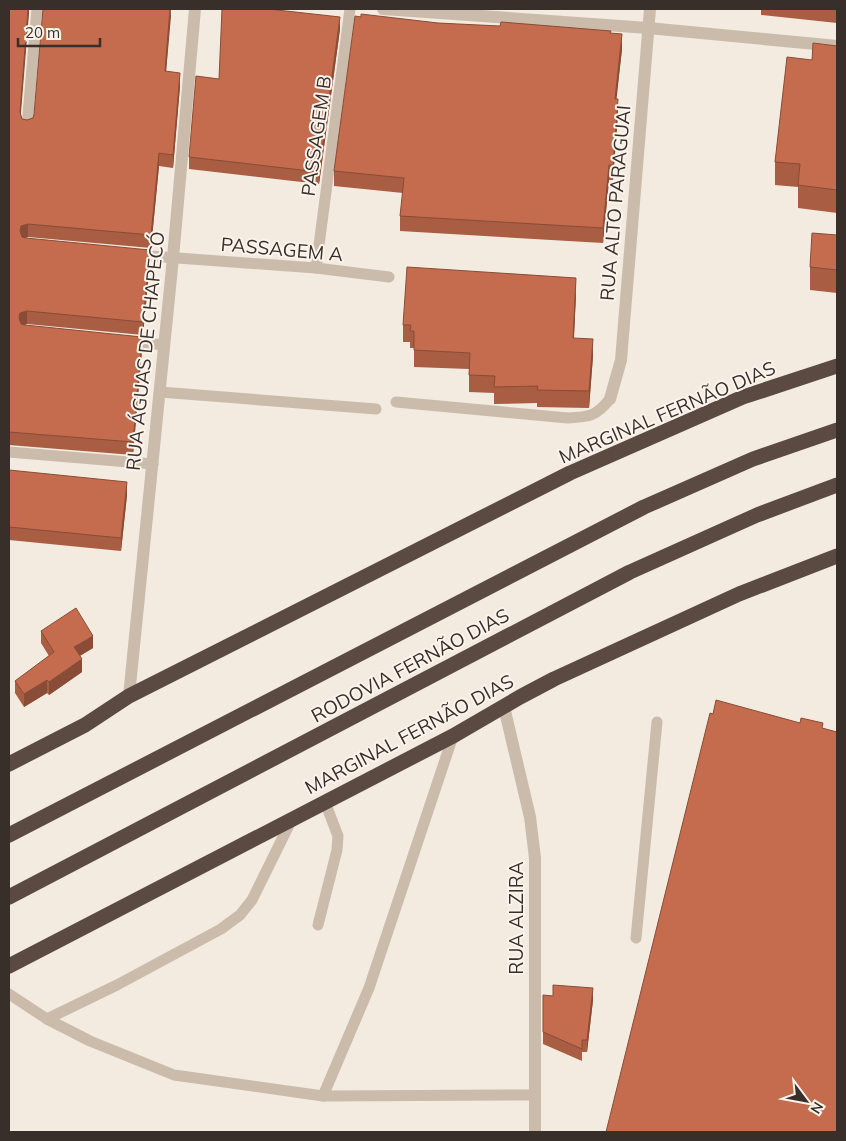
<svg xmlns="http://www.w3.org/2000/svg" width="846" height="1141" viewBox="0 0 846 1141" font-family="Mulish,sans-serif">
<rect width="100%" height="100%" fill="#f3eae0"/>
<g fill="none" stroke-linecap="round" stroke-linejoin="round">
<g stroke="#cbbbab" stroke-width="11">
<polyline points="27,126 37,9"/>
<polyline points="136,255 316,268 389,277"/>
<polyline points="316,268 350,9"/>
<polyline points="128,341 164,345"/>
<polyline points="160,392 376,409"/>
<path d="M396,402L568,418C590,417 596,416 610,399"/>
<polyline points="9,452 153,464"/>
<polyline points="318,925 337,850 338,836 325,802"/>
<polyline points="636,938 657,722"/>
<polyline points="9,994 47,1019 90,1041 174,1075 323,1096 369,988 453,736"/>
<polyline points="47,1019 117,985 221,929 240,915 252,900 292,819"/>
<polyline points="323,1096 534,1095"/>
</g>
<g stroke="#cbbbab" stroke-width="12">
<polyline points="383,9 648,28 837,46"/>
<polyline points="610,399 621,360 650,9"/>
<polyline points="129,696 173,258 195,9"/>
<polyline points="504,707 530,817 535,858 535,1132"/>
</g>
<g stroke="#5a4a42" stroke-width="15">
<polyline points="9,764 85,725 129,696 570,473 743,397 837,366"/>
<polyline points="9,835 644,507 753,459 837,430"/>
<polyline points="9,897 630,572 757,515 837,485"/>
<polyline points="9,966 453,736 520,697 554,679 739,594 837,556"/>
</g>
</g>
<g fill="#a95d42">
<polygon points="9,9 29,9 20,115 22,119 27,120 33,118 171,9 166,71 180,86 173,168 159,166 151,248 28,237 25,238 150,263 143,335 27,324 24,325 142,350 133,455 9,445"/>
<polygon points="761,9 837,9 837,23 761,15"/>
<polygon points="438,23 611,33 622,49 616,99 618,114 613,180 609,180 603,243 400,231 400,216 403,193 334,186 334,171"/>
<polygon points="340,29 319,184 189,169 189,157 219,79"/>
<polygon points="837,46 837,213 798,208 798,187 775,185 775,162 812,60"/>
<polygon points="837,235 837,293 810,290 810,267"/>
<polygon points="576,294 574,338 593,356 589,408 537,407 537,403 494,404 494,393 469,392 469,369 414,367 414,348 410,348 410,342 403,342 403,325"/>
<polygon points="9,470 127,495 121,551 9,540"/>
<polygon points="41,631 93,648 80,656 82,672 49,695 47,693 24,707 15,693 15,681 49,656 41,643"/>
<polygon points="543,995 593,1000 587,1052 582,1052 582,1061 543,1044"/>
</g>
<g fill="#894c36">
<polygon points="28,9 29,9 29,13 20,125 20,112"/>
<polygon points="170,9 171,16 165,84 165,71"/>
<polygon points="340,17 340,29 319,184 319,172"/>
<polygon points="622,34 622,49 615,113 615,99"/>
<polygon points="180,73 180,86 173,168 173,155"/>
<polygon points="618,99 618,114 613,180 613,165"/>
<polygon points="159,153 159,166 151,248 151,235"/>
<polygon points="609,165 609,180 603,243 603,228"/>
<polygon points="28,224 28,237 21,239 20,231 21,226"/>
<polygon points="150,250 150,263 143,335 143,322"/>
<polygon points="576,278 576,294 573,355 573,338"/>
<polygon points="27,311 27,324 20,326 19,318 20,313"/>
<polygon points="142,337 142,350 133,455 133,442"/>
<polygon points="593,339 593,356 589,408 589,391"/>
<polygon points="127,482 127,495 121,551 121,538"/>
<polygon points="93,636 93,648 74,659 74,647"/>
<polygon points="82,659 82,672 49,695 49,682"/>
<polygon points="47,680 47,693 24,707 24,694"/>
<polygon points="593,988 593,1000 587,1052 587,1040"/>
</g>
<g fill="#c46c4d" stroke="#894c36">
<polygon points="9,9 28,9 20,112 22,119 27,120 33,118 34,114 43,9 170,9 165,71 180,73 173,155 159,153 151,235 28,224 21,226 20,231 22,237 26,238 150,250 143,322 27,311 20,313 19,318 21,324 25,325 142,337 133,442 9,432"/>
<polygon points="222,9 268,9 340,17 319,172 189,157 196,76 219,79"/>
<polygon points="361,14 438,23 500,26 501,22 611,31 610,33 622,34 615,99 618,99 613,165 609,165 603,228 400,216 404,178 334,171 355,16 361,17"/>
<polygon points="813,43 837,46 837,190 798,185 800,164 775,162 787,57 812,60"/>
<polygon points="812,233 837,235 837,270 810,267"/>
<polygon points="407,267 576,278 573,338 593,339 589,391 537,390 538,386 494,387 495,376 469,375 470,353 414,350 414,331 410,331 411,325 403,325"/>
<polygon points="9,470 127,482 121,538 9,527"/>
<polygon points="76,608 93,636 74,647 82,659 49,682 47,680 24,694 15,681 54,652 41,631"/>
<polygon points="716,700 800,723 801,718 823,723 822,728 837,732 837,1132 606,1132 710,713 713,714"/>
<polygon points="553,985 593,988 587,1040 582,1040 582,1049 543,1032 543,995 553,996"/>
</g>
<g text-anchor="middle" stroke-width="4" stroke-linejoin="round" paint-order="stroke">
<g font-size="19" fill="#392f2a" stroke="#faf4ec">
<text transform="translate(316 136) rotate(-82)" y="7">PASSAGEM B</text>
<text transform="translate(615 203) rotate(-85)" y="7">RUA ALTO PARAGUAI</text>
<text transform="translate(282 249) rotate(5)" y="7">PASSAGEM A</text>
<text transform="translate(145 351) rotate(-84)" y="7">RUA ÁGUAS DE CHAPECÓ</text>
<text transform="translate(667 412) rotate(-23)" y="7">MARGINAL FERNÃO DIAS</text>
<text transform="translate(410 665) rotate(-28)" y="7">RODOVIA FERNÃO DIAS</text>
<text transform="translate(409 734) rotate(-28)" y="7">MARGINAL FERNÃO DIAS</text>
<text transform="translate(516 918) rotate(-90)" y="7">RUA ALZIRA</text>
</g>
</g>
<rect width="846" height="1141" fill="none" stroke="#392f2a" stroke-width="20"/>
<g transform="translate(806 1101) rotate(122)" stroke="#faf4ec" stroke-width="4" paint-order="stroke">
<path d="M0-4L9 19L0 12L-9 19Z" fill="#392f2a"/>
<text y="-8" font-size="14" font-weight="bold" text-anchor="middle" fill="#392f2a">N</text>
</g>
<path d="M18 38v8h82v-8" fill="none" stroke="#392f2a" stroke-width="2.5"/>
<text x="25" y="38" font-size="15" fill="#392f2a" stroke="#faf4ec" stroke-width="4" paint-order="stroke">20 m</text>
</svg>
